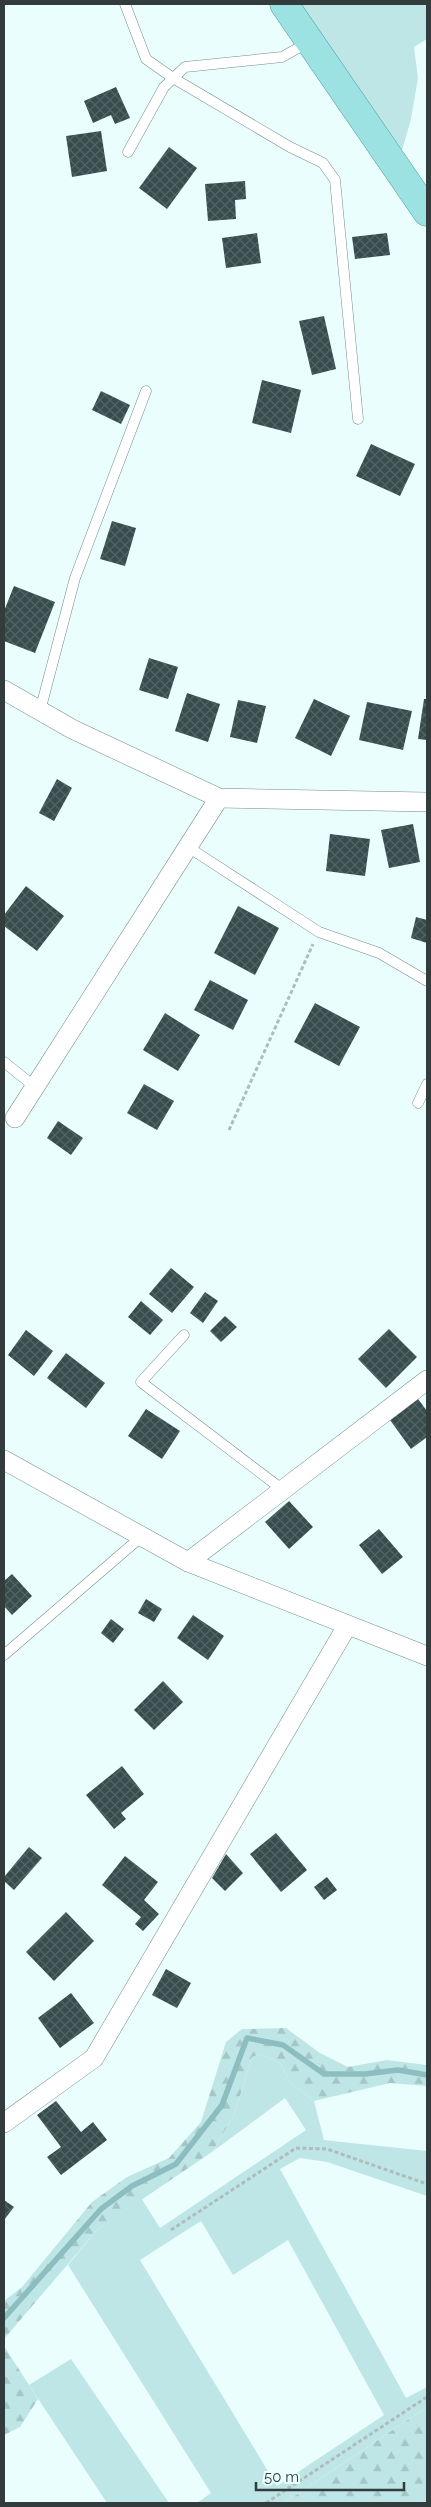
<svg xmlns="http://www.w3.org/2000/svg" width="431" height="2507" viewBox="0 0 431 2507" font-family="Raleway,sans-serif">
<defs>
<pattern id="forest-firs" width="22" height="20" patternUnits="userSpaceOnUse" patternTransform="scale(1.25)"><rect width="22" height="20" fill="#bfe6e6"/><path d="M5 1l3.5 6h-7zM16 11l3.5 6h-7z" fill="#a5c6c6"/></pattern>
<pattern id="building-cross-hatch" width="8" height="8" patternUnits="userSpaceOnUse" patternTransform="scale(1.25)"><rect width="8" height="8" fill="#374c4c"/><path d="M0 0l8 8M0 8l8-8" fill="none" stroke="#536464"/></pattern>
</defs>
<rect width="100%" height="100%" fill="#ebfefe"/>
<g fill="#bfe6e6" fill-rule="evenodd">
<polygon points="299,4 427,4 427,39 414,47 418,78 411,119 394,178"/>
<path d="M261,2054L281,2064L290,2082L314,2101L324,2140L427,2151V2196L327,2162L300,2158L280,2169L406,2398L427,2387V2407L284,2503H197L211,2493L68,2265L97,2230L141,2198L160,2228L306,2130L285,2098L212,2152L234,2115L252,2057ZM201,2221L233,2275L288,2240L384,2415L277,2486L140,2260Z"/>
<polygon points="71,2359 169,2503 107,2503 29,2385"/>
</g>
<g fill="url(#forest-firs)">
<polygon points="286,2028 320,2053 348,2067 387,2060 427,2065 427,2086 390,2083 314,2101 290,2082 281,2064 261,2054 252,2057 234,2115 212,2152 97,2230 4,2339 4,2301 22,2287 92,2202 127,2177 169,2158 201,2122 226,2042 242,2029"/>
<polygon points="4,2346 38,2399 20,2427 4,2435"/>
<polygon points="427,2407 427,2503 284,2503"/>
</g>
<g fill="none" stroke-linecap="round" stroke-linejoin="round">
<polyline stroke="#8cbebf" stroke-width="5.5" points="4,2318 101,2209 132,2186 176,2164 222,2105 247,2038 283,2045 324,2074 365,2074 398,2070 427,2075"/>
</g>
<g fill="url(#building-cross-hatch)">
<polygon points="116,87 130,118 115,124 111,115 93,123 84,101"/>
<polygon points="101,131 107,171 72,177 66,136"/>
<polygon points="169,147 197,168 167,209 139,188"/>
<polygon points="245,181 246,199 235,200 236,219 208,221 205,184"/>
<polygon points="257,233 261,263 226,268 222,238"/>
<polygon points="387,233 390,255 355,259 352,237"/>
<polygon points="324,316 336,369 312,375 299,321"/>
<polygon points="262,380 301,390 291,433 252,423"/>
<polygon points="101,391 130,405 121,424 92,410"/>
<polygon points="371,444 415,464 400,496 356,476"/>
<polygon points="112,521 136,528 125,566 100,559"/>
<polygon points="14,586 55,602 35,653 4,641 4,611"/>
<polygon points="149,658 178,667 168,699 139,690"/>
<polygon points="187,693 220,704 208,742 175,731"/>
<polygon points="314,699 350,716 331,756 295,738"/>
<polygon points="424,699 427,699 427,740 418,739"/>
<polygon points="238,700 266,706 257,743 230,737"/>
<polygon points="367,702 412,711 403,750 359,740"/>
<polygon points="57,779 72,788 54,821 39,813"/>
<polygon points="413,824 420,862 389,868 381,830"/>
<polygon points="330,834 370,839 365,876 326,871"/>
<polygon points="26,886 64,916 37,951 4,926 4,915"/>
<polygon points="238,906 279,928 255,975 214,953"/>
<polygon points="416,917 427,920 427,943 411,938"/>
<polygon points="210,980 248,1000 233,1030 194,1010"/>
<polygon points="315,1003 360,1027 339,1066 294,1042"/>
<polygon points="165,1013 200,1035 178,1071 143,1050"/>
<polygon points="144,1084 174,1101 157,1130 127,1113"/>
<polygon points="58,1121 83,1138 71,1155 47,1138"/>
<polygon points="171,1268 194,1287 172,1313 149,1294"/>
<polygon points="205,1292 218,1301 203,1323 190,1313"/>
<polygon points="141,1301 163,1320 150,1335 128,1317"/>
<polygon points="225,1316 237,1327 221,1342 210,1331"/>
<polygon points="389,1329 417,1357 386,1388 358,1359"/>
<polygon points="26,1330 53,1351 34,1376 8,1355"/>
<polygon points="66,1353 105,1383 86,1408 47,1378"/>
<polygon points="418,1399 427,1411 427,1437 411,1449 390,1420"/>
<polygon points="146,1409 180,1431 162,1459 128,1436"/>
<polygon points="289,1501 313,1527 289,1549 265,1522"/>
<polygon points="379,1529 403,1557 382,1574 359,1545"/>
<polygon points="12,1574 32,1596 12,1615 4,1606 4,1581"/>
<polygon points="146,1599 162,1609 154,1622 138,1613"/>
<polygon points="193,1615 224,1636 208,1660 177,1638"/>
<polygon points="111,1619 124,1629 113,1643 101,1633"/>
<polygon points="163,1681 183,1702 154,1730 134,1710"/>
<polygon points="122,1766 144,1794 121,1813 126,1819 114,1829 86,1795"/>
<polygon points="276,1833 307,1870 281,1892 250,1854"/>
<polygon points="29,1847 42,1858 14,1890 4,1881 4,1877"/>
<polygon points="226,1854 243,1873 225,1891 212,1878"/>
<polygon points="125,1856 158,1882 144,1900 159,1914 143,1931 135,1924 141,1917 102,1885"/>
<polygon points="327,1877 337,1890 324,1900 314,1887"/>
<polygon points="66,1912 94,1941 54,1981 26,1952"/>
<polygon points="166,1969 191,1983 177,2008 152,1995"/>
<polygon points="71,1993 94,2023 60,2048 38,2018"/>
<polygon points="56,2101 81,2132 93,2122 107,2140 61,2175 47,2157 61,2147 37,2115"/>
<polygon points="4,2200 14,2207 4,2220"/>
</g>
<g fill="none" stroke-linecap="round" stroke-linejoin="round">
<g stroke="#768d8d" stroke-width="11">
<g id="lane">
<polyline points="125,4 146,59 173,78 290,147 323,163 335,180 358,419"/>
<polyline points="128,152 164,87 185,67 282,57 309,42"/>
<polyline points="40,711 75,578 146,391"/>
<polyline points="188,847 319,932 379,953 427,981"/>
<polyline points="4,1062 35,1087"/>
<polyline points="418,1103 427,1084"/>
<polyline points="184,1335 141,1382 283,1490"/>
<polyline points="4,1655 141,1537"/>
</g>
</g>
<g stroke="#768d8d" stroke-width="20">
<g id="street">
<polyline points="4,690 72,729 219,798 427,802"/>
<polyline points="15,1118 219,798"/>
<polyline points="4,1460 188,1562 427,1656"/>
<polyline points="188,1562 427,1380"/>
<polyline points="4,2123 94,2058 347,1626"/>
</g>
</g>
<g stroke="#4d9c9d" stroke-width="29">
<polyline id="primary" points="284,4 427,212"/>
</g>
<g stroke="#adbdbd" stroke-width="3" stroke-dasharray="4 2.5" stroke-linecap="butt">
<polyline points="229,1130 313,944"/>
<polyline points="171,2230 296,2148 327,2149 427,2184"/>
<polyline points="266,2503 427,2397"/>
</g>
<use href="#lane" stroke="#fff" stroke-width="10"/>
<use href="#street" stroke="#fff" stroke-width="19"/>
<use href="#primary" stroke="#9de2e3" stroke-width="28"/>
</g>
<rect width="431" height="2507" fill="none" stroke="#323c3c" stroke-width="10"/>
<path d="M256 2482v8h148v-8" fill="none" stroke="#323c3c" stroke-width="2.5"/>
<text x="264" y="2482" font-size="15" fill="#323c3c" stroke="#ebfefe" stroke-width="4" paint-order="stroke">50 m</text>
</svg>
